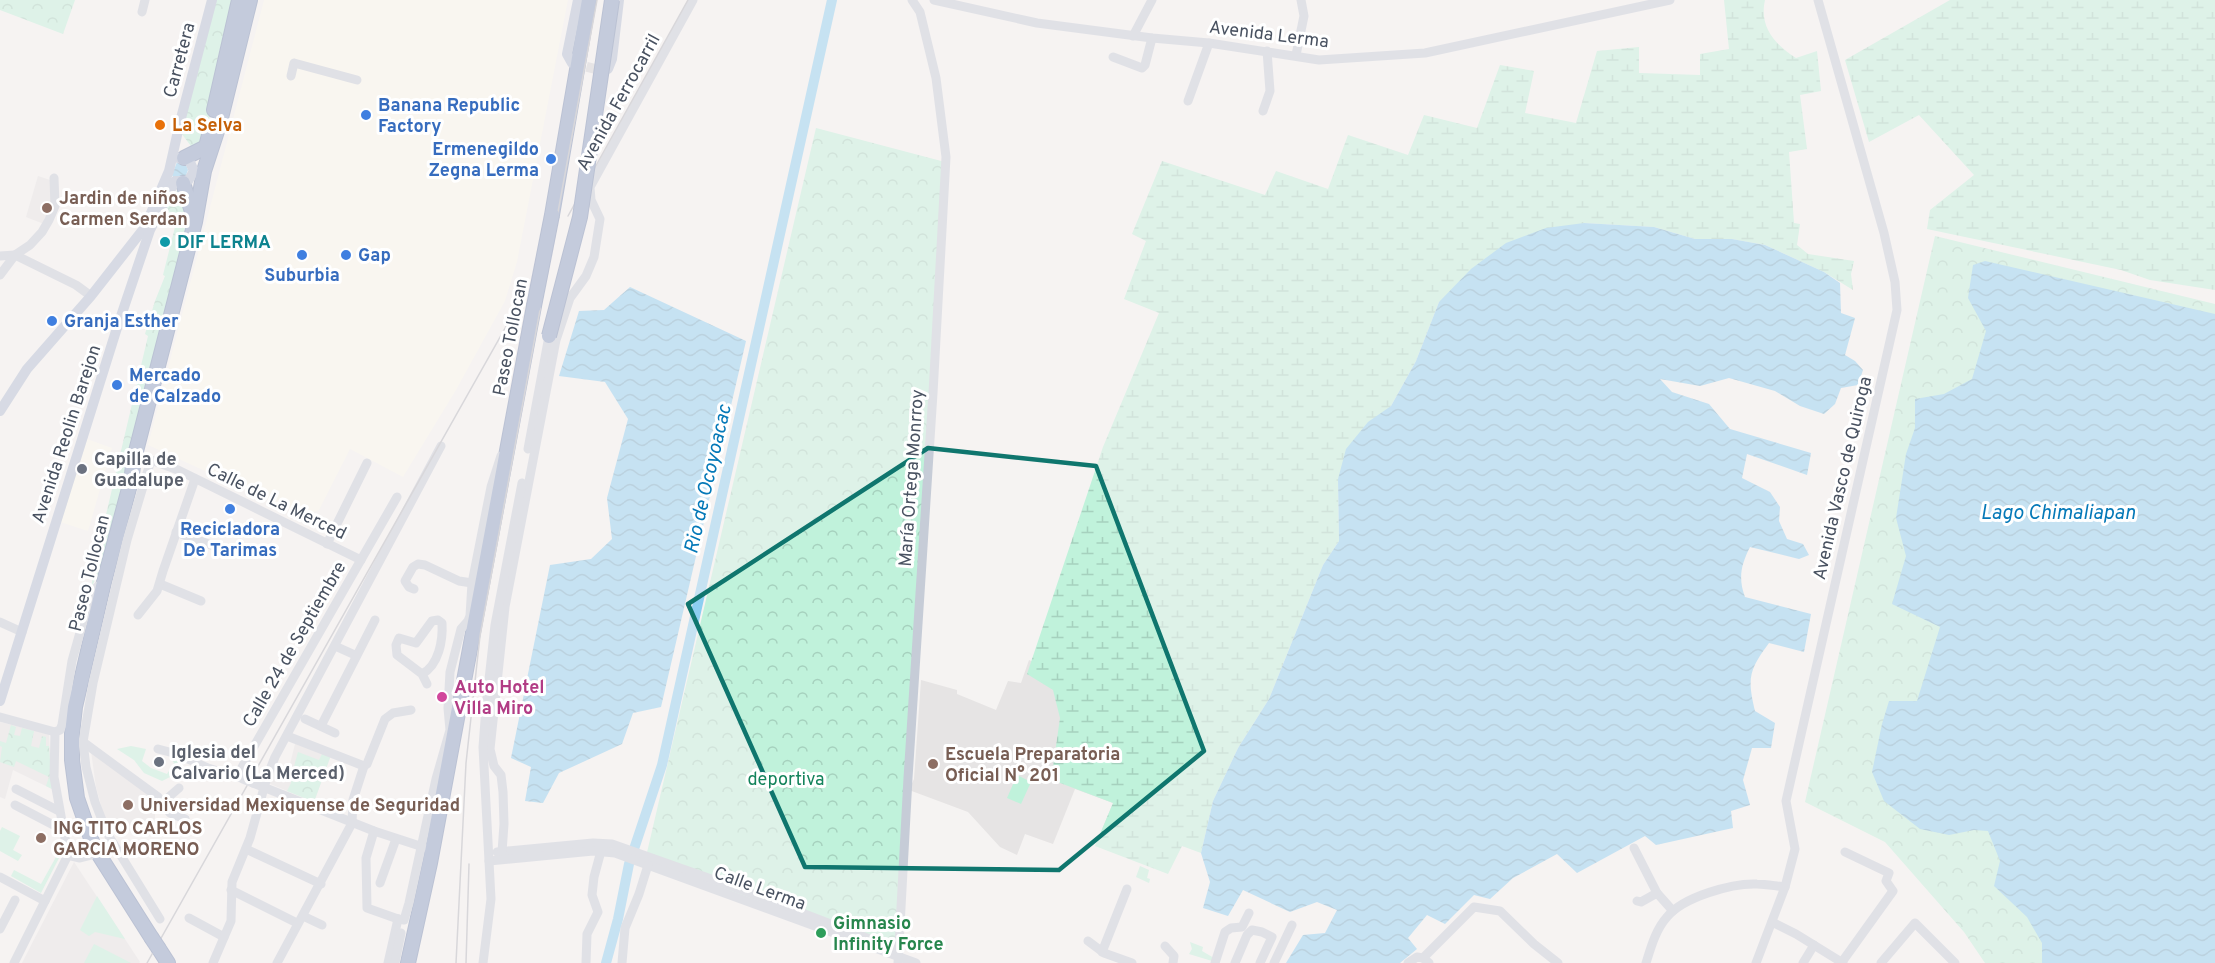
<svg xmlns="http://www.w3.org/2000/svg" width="2215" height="963" viewBox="0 0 2215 963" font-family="Overpass,sans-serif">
<defs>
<pattern id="wetland-marsh" width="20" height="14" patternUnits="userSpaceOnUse" patternTransform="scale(1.5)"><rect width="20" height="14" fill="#c0f2db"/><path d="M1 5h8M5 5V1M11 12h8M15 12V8" fill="none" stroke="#a6d1be"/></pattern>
<pattern id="park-crowns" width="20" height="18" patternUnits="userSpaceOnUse" patternTransform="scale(1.5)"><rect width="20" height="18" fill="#c0f2db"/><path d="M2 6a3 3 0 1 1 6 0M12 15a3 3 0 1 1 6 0" fill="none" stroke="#a6d1be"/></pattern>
<pattern id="water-waves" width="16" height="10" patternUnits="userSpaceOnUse" patternTransform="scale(1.5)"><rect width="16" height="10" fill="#8ccef1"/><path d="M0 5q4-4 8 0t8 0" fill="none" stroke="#74aac7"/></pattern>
</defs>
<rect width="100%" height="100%" fill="#f5f3f2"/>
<g fill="#fdfbed">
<polygon points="264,0 568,0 517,262 505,301 456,390 403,477 350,449 319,510 308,514 297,513 148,445"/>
<polygon points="87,439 112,448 88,531 60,522"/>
</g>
<g fill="#e6e4e4">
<polygon points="38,176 50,180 52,204 44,224 26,217"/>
<polygon points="1029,660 1075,678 1230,662 1095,846 1113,803 1075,789 1053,844 1025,834 1017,855 1000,847 968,812 909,790 914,779 921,680 957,690 957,694 996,710 1008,681 1021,683"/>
<polygon points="0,722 49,734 52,789 13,770 5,799 0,797"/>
<polygon points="296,740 331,755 314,802 268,783 276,763 289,768"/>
<polygon points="91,751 156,797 154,834 107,827 96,787"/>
<polygon points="74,862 140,962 139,963 22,963"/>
</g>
<g fill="#c0f2db">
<polygon points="131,746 146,749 142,761 151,768 167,774 174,763 172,760 172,757 181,761 181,764 172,776 162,781 144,773 134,760 117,749"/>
<polygon points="1017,775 1031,782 1021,804 1007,798"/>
<polygon points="2,827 20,836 13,850 22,855 18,861 0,851 0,831"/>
<polygon points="56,857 59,858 41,893 11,876 14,870 41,884"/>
<polygon points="1140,866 1149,870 1147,878 1150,879 1149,883 1136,877"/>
<polygon points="97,896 125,939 95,932 89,936 80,930"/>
<polygon points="1190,942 1203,947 1202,951 1214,958 1212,961 1189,954 1192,949"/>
<polygon points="94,944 131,963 84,963"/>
</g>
<g fill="url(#wetland-marsh)">
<path d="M1724,0H1765C1759,26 1774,44 1796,58L1817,51L1821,91L1800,95L1807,149L1789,152L1794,223L1800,224L1797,245L1808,254L1854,261L1851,274L1853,290L1824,272L1765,245L1732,239H1695L1654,227L1584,223L1439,302L1416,361L1391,406L1338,479L1339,541L1323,565L1269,699L1238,748L1213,801L1201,853L1182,846L1168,874L1095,846L1113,803L1047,778L1053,767L1060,718L1053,690L1027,674L1103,447L1159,313L1124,299L1146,241L1132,234L1162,161L1265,195L1276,171L1328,189L1348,135L1408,155L1424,115L1477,128L1500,65L1534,71L1525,113L1576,123L1597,51L1639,47V73L1700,75V54L1729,49Z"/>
<polygon points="1950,0 2215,0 2215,290 2150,280 2121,270 1927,229 1930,210 1974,175 1919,115 1869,142 1845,60"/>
</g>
<g fill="url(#park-crowns)">
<polygon points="0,0 75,0 63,34 0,10"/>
<polygon points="212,0 232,0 218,57 206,142 194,150 178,129"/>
<polygon points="816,128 945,162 895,950 645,861"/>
<polygon points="178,190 183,191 191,209 102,566 91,588 95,565 92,547 97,537 101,536 148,336 145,334 155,301 165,276 163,275 176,223 163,219 172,194"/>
<polygon points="1935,236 2215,304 2215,963 1985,963 1964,932 1885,842 1805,802"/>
<polygon points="11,725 16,727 14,735 20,736 22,728 34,731 31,746 39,748 42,736 46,737 46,746 49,746 52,789 46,786 49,777 16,761 14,767 0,762 2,747 0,746 0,741 6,743"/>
<polygon points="298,752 319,760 323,752 331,755 314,802 287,791 291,783 292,776 289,775 287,778 279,776 282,766 293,770"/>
</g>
<g fill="url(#water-waves)">
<polygon points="177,162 185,162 188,170 185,178 173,177 172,175"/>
<path d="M1584,223L1654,227L1695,239H1732L1765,245L1824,272L1840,283L1841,313L1855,318L1845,355L1855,361L1863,370L1858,385L1841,388L1835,404L1824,414L1800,406L1775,391L1729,378L1700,386L1660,379L1672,392L1709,404L1730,429L1811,453L1807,475L1747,454L1742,478L1770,492L1780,507L1779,521L1787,539L1803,544L1809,555L1799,559L1750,547C1741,565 1738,578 1745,597L1811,614L1804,652L1769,643C1749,670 1747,678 1755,711L1775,723L1771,748H1752L1743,780L1750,805L1731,811L1733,828L1656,845L1645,836L1577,873L1557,854L1513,878L1490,899L1474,895L1445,924L1427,915L1408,938L1417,949L1400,963H1286L1303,935L1325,933L1337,910L1317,902L1290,912L1243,890L1228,916L1203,908L1210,882L1201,853L1213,801L1238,748L1269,699L1323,565L1339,541L1338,479L1346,449L1368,422L1391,406L1416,361L1439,302L1471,269L1506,243L1546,228Z"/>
<polygon points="1985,261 2215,314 2215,963 2042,963 2042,943 2027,917 1994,886 2000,861 1988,831 1974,830 1949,835 1920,829 1884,801 1872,772 1882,724 1889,701 1917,701 1940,627 1892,604 1906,556 1896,518 1906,454 1915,428 1915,399 1944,394 1972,379 1986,331 1968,298 1973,265"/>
<polygon points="630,287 746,341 661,707 633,713 622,744 559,773 543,803 525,801 531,767 511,758 550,565 591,559 612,539 607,498 628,419 605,382 559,376 579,311 604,310"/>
</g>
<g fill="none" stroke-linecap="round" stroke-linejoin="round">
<polyline stroke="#8ccef1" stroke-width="10" points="606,963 618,919 629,864 662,765 832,0"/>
<polyline stroke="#d3d3d5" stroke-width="10" stroke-dasharray="10 5" stroke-linecap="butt" points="572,63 599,70"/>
<g stroke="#7387ae" stroke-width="16">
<g id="highway">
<polyline points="214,110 239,0"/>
<polyline points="184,158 206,147 209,135"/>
<polyline points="183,183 194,218"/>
<polyline points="552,215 589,0"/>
<polyline points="151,937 94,847 77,798 72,760 72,734 75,707 104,582 131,481 134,459 195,222 204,171 220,122 250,0"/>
<polyline points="159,949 168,963"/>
<polyline points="408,963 430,863 534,306"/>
</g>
</g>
<g stroke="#c6ccd7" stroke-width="9">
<polyline points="934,0 1037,23 1152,38 1209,43 1319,60 1425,53 1670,0"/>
<polyline points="142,12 145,0"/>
<polyline points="1133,36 1152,0"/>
<polyline points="1296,55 1304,16 1301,0"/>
<polyline points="1113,57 1142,68 1145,65 1152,38"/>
<polyline points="291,76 294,63 357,80"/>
<polyline points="1188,101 1209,43"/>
<polyline points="1263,111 1270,91 1267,51"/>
<polyline points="0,256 15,255 76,285 91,296"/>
<polyline points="0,275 15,255 30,245 42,232 49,220 55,206 54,178"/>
<polyline points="528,449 549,336"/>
<polyline points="176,532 230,552"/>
<polyline points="327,544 367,463"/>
<polyline points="160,584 201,601"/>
<polyline points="414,589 409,587 405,581 413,567 418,564 425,565 459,581 472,583"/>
<polyline points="138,615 157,591 163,571 195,479"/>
<polyline points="0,622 22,632"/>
<polyline points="335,646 355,655"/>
<path d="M422,674C439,665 443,640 442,623L438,620L432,621L416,643L399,638L396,645L397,655L422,674L427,684"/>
<polyline points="0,717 55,732"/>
<polyline points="305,719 335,733"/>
<polyline points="321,726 375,620"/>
<polyline points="287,736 364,766"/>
<polyline points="83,742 158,797 170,813 185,819 181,830"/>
<polyline points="158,749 177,754 208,768 241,778"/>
<polyline points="237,776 397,497"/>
<polyline points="253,783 374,831 423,847"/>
<polyline points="16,789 59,811"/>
<polyline points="162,803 179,788"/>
<polyline points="15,805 63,830"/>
<polyline points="374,831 366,858 367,908 398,919"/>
<polyline points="1634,848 1657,893 1673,911"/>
<polyline points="246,849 321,884"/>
<polyline points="497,852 593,843 612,844 745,891 898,950"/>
<polyline points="502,852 504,824 503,792 501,775 494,766 490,749 505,607 556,340 570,298 586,276 594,257 600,219 591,200 590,187 693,0"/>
<polyline points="67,855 80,858 92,855"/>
<polyline points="489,861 593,851 615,853 916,963"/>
<polyline points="0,877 45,901"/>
<polyline points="380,883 396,839"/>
<polyline points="231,890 297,923"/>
<polyline points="1637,901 1641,902 1657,893"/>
<polyline points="303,916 322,925"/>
<polyline points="189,918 224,937"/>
<polyline points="160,919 107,833 95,802 86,767 83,742 93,683 127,540 151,460 178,470 361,560"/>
<polyline points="398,919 404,920 409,903 436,779 450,730 448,708 450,672 461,629 468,621 470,616 472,583 491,487 501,456"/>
<polyline points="1772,922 1796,934 1843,963"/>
<polyline points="0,929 15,900"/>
<polyline points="1088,941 1104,953 1132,963"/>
<polyline points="1165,946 1174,956 1173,963"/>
<polyline points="1102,952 1127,889"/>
<polyline points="1423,958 1474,907 1500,911 1534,944 1558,963"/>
<polyline points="1842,962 1893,891 1886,881 1889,873 1845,852"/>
<polyline points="14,963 66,859 67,849 54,777 55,732 60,730 62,725 72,661 88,604 93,590 104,582"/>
<polyline points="213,963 231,921 232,882 250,838 267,777 275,757 441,446"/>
<polyline points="277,963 352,823 353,800 364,766 367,764 385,719 393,713 411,710"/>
<polyline points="388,963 398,919"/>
<polyline points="395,963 401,933"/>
<polyline points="483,963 491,899 483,747 486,707 495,625 522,483"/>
<polyline points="586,963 587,934 598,912 592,895 594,877 601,851"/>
<polyline points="622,963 625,928 639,894 648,865"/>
<polyline points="898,963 908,778 933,393 946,157 936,78 920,12 912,0"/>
<polyline points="1215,963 1225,932 1231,928 1242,927 1249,913"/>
<polyline points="1235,963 1247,935 1252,930 1262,932 1272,937 1260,963"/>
<polyline points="1274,963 1292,925"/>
<polyline points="1408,963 1417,957 1423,958 1429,963"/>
<path d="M1646,963C1651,947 1656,929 1667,917C1683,897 1732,883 1757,884C1766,884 1775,886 1785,887"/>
<polyline points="1756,963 1785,887 1795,849 1786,801 1897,310 1895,282 1884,233 1818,0"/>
<polyline points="1803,963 1814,945"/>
<polyline points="1881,963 1915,923 1955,963"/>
</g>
<g stroke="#b1bdd2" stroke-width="10">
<polyline points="572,63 567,54 578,0"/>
<polyline points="599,70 608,69 612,59 619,0"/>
<polyline points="178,181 188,181 194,171 189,160 178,158"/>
<polyline points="0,411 27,369 91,296 145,227 169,171 180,122 212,0"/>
<polyline points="0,701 116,331 150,230 175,181"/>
</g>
<use href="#highway" stroke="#889cc2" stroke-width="14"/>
<g stroke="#b4b6bd" stroke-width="1.5">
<polyline points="568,216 688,0"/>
<polyline points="147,963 521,300"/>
<polyline points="456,963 466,763 480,636 597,0"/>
<polyline points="466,963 469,864"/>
</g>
<g stroke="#7387ae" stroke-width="16" stroke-linecap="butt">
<g id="highway-bridge">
<polyline points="534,306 552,215"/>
<polyline points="549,336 580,217 612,0"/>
<polyline points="151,937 159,949"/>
</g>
</g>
<polyline stroke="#c6ccd7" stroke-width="9" points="243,779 253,783"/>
<use href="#highway-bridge" stroke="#889cc2" stroke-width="14"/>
</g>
<path d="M0 0H2215V963H0ZM928,448L1096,466L1204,751L1059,870L805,867L688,604Z" fill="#f5f3f2" fill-opacity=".55" fill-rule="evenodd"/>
<path fill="none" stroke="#0f766e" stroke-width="4.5" stroke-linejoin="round" d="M928,448L1096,466L1204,751L1059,870L805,867L688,604Z"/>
<g fill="#3f7fe0" stroke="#fff" stroke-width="2">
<circle cx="366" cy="115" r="6"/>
<circle cx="551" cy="159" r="6"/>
<circle cx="302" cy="255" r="6"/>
<circle cx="346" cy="255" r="6"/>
<circle cx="52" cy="321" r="6"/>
<circle cx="117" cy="385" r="6"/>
<circle cx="230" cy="509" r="6"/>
</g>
<circle fill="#e8710a" stroke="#fff" stroke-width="2" cx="160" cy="125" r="6"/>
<g fill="#8d6e63" stroke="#fff" stroke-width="2">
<circle cx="47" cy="208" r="6"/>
<circle cx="933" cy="764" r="6"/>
<circle cx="128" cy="805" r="6"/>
<circle cx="41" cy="838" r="6"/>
</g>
<circle fill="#0f9aa8" stroke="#fff" stroke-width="2" cx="165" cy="242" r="6"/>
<g fill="#6b7280" stroke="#fff" stroke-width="2">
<circle cx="82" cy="469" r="6"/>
<circle cx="159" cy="762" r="6"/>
</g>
<circle fill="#d1479c" stroke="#fff" stroke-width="2" cx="442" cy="697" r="6"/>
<circle fill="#2e9e5b" stroke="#fff" stroke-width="2" cx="821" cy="933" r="6"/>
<g text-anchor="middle" stroke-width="6" stroke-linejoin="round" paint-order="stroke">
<g font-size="18" fill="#495261" stroke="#fff">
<text transform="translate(1269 34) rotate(7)" y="6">Avenida Lerma</text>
<text transform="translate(179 60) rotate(-75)" y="6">Carretera</text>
<text transform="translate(618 102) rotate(-61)" y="6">Avenida Ferrocarril</text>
<text transform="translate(510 337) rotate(-79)" y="6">Paseo Tollocan</text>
<text transform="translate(66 434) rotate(-72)" y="6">Avenida Reolin Barejon</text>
<text transform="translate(911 478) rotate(-86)" y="6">María Ortega Monrroy</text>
<text transform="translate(1842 478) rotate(-77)" y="6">Avenida Vasco de Quiroga</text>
<text transform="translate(277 501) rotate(26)" y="6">Calle de La Merced</text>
<text transform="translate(89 573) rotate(-76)" y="6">Paseo Tollocan</text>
<text transform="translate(294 644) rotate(-60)" y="6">Calle 24 de Septiembre</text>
<text transform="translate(760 888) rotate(20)" y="6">Calle Lerma</text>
</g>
<g font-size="18" font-weight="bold" fill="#366cbe" stroke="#fff" text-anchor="start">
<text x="378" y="111">Banana Republic<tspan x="378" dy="21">Factory</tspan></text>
<text x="539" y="155" text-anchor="end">Ermenegildo<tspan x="539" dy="21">Zegna Lerma</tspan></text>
<text x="358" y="261">Gap</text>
<text x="302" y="281" text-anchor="middle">Suburbia</text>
<text x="64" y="327">Granja Esther</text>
<text x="129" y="381">Mercado<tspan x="129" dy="21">de Calzado</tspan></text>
<text x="230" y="535" text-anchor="middle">Recicladora<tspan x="230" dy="21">De Tarimas</tspan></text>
</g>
<g font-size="18" font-weight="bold" fill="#c56008" stroke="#fff" text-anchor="start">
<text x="172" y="131">La Selva</text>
</g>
<g font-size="18" font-weight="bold" fill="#785e54" stroke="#fff" text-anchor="start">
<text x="59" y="204">Jardin de niños<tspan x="59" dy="21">Carmen Serdan</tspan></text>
<text x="945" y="760">Escuela Preparatoria<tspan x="945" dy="21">Oficial N° 201</tspan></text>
<text x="140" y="811">Universidad Mexiquense de Seguridad</text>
<text x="53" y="834">ING TITO CARLOS<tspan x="53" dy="21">GARCIA MORENO</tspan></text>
</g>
<g font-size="18" font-weight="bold" fill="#0d838f" stroke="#fff" text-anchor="start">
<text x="177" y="248">DIF LERMA</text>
</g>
<g font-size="18" font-weight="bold" fill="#5b616d" stroke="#fff" text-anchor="start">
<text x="94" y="465">Capilla de<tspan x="94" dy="21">Guadalupe</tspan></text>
<text x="171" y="758">Iglesia del<tspan x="171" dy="21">Calvario (La Merced)</tspan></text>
</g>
<g font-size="18" font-weight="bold" fill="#b23c85" stroke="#fff" text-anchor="start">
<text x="454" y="693">Auto Hotel<tspan x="454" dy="21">Villa Miro</tspan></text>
</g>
<g font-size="18" fill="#13835b" stroke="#fff">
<text x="786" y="785">deportiva</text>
</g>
<g font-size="18" font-weight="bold" fill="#27864d" stroke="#fff" text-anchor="start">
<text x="833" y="929">Gimnasio<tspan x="833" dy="21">Infinity Force</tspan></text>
</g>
<g font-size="20" font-style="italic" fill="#0579b8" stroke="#fff">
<text transform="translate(707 479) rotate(-77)" y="7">Rio de Ocoyoacac</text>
<text x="2058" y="519">Lago Chimaliapan</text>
</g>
</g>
</svg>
